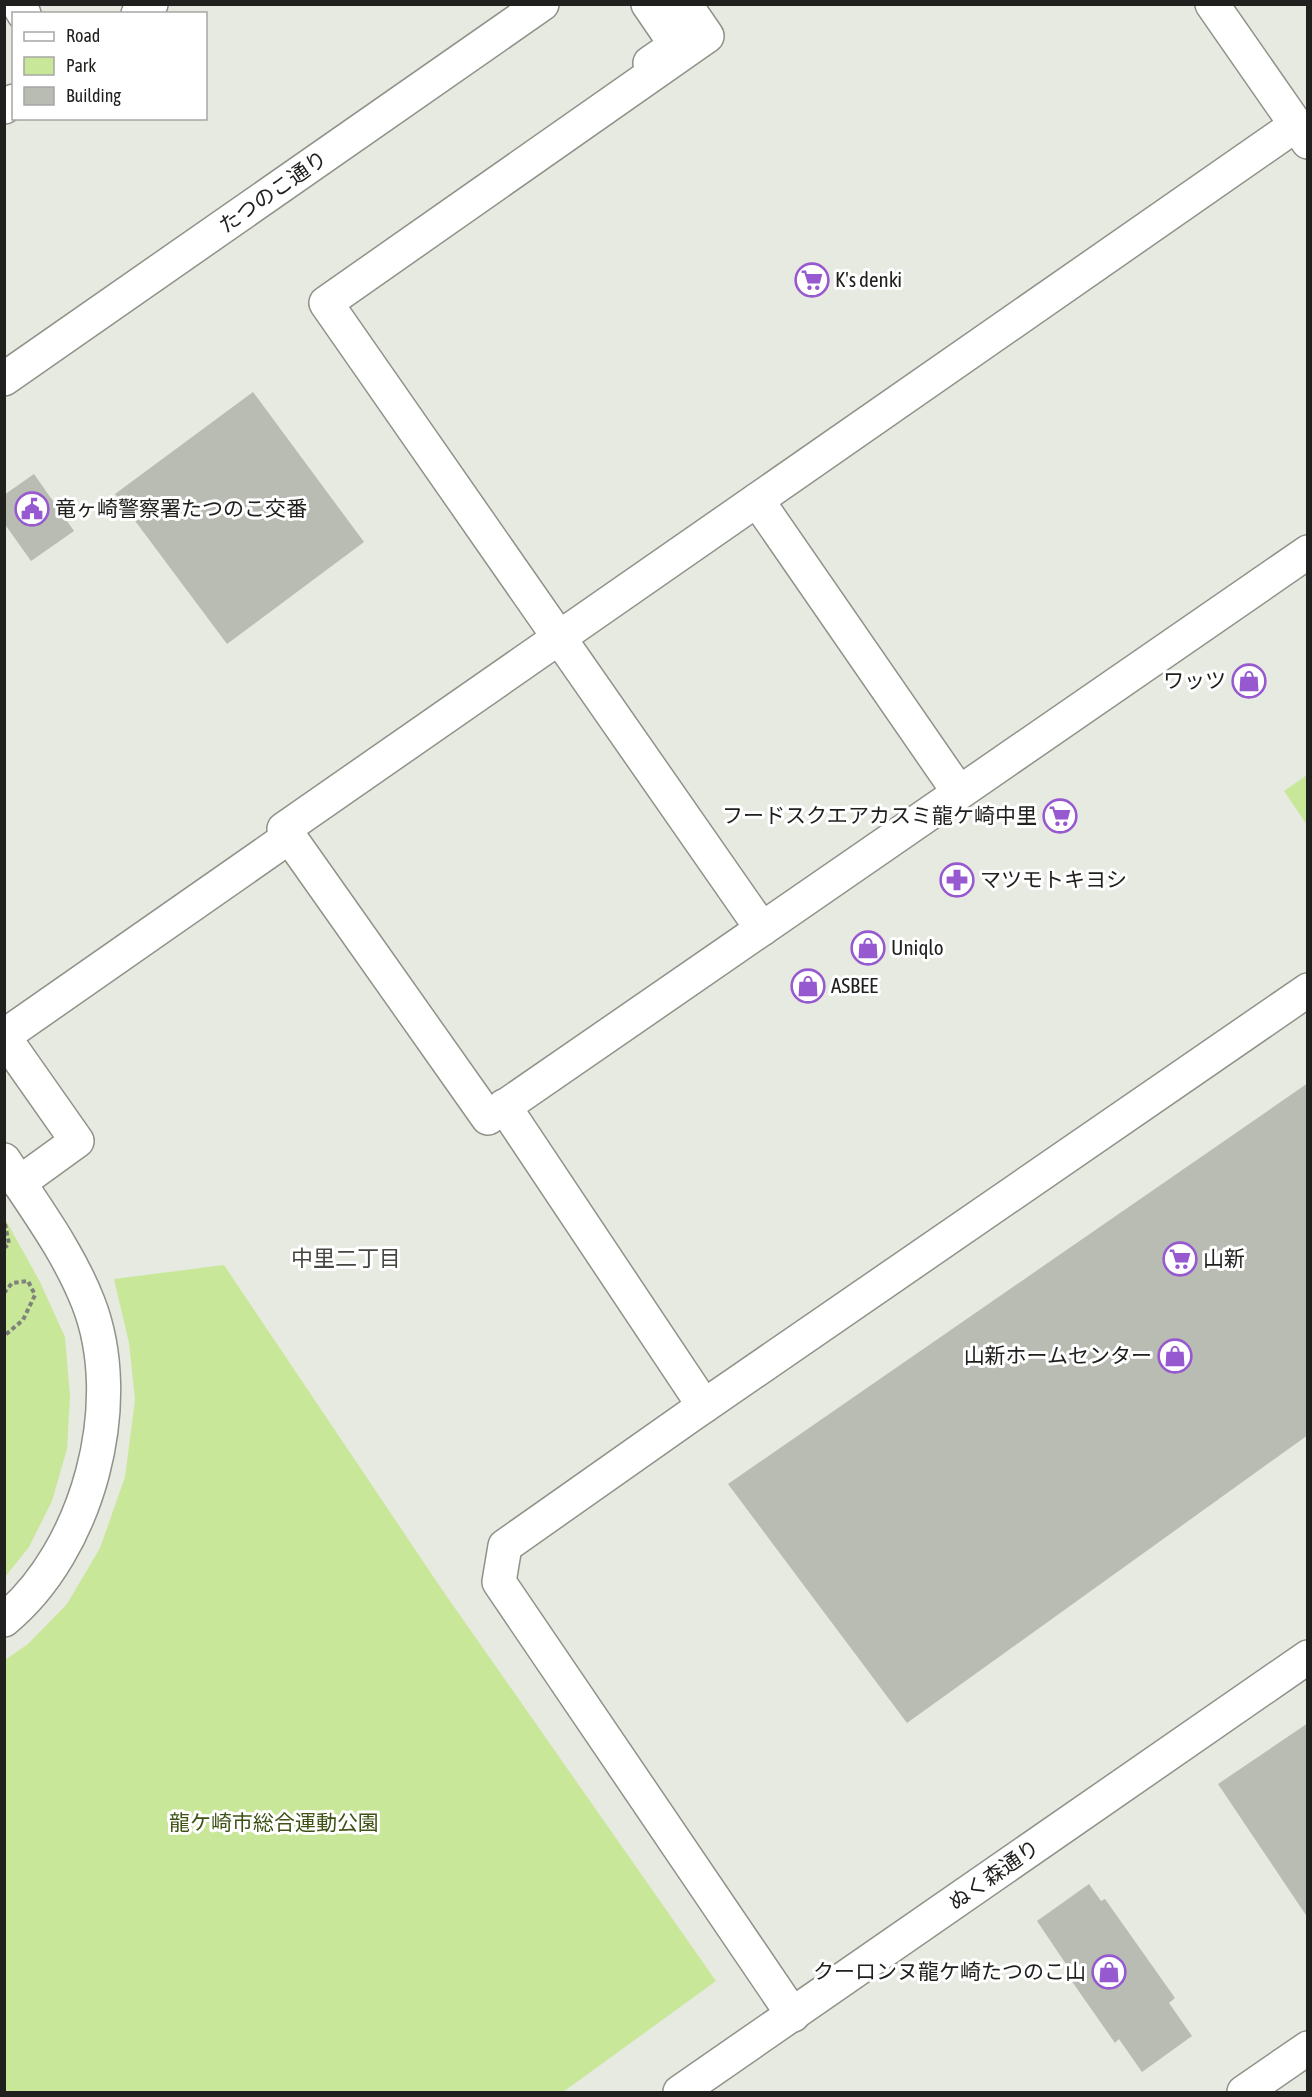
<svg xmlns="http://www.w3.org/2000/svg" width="1312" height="2097" viewBox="0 0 1312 2097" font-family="'Asap Condensed','Noto Sans JP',sans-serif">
<rect width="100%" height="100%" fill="#e6eae0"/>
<g fill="#c9e799">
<polygon points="1307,775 1307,825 1284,791"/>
<polygon points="4,1217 40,1282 65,1337 70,1397 67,1449 52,1501 29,1547 5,1577"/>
<polygon points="224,1265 443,1591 716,1981 563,2092 5,2092 5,1660 28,1644 67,1604 100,1548 125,1477 135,1400 129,1343 114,1279"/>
</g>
<g fill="#b8bcb3">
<polygon points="253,392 364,542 227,644 115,494"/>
<polygon points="34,474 74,531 31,561 4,523 4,495"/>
<polygon points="1308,1083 1308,1435 907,1723 728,1484"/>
<polygon points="1308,1723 1308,1918 1218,1784"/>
<polygon points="1089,1884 1101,1901 1105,1899 1175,1998 1169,2003 1192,2036 1142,2072 1119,2039 1115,2043 1064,1970 1068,1967 1037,1921"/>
</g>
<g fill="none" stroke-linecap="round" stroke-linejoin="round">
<g stroke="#8e9289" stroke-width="36">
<g id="minor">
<polyline points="18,4 24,14"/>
<polyline points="648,4 676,45 650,63"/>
<polyline points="685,4 707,36 326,303 762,929"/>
<polyline points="1212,4 1308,142"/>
<polyline points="138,14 151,4"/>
<polyline points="4,107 14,101"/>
<polyline points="1296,125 284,829 488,1118 1308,552"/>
<polyline points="757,500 958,791"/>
<polyline points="4,1036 289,837"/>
<polyline points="4,1037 77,1141 19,1183"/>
<polyline points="504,1106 704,1406"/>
<path d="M4,1160C34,1206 68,1251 88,1302C128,1403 88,1551 4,1620"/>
<polyline points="793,2015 499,1582 505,1546 691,1415 1308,990"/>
<polyline points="1244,2092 1308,2048"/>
</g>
</g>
<g stroke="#8e9289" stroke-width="36">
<g id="major">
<polyline points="4,379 542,4"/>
<polyline points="680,2092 1308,1657"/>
</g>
</g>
<g stroke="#80837c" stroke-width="4" stroke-dasharray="4.5 3" stroke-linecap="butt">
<polyline points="4,1248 9,1244 5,1224"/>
<polyline points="4,1293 12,1283 28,1281 35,1295 23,1320 4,1336"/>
</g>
<use href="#minor" stroke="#fff" stroke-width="33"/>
<use href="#major" stroke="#fff" stroke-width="33"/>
</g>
<defs>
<g id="supermarket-ring" transform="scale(1.725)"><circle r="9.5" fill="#fff" stroke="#9759cf" stroke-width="1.5"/><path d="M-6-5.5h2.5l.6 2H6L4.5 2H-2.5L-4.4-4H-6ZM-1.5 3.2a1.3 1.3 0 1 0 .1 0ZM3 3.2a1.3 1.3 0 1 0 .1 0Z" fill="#9759cf"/></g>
<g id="civic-ring" transform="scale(1.725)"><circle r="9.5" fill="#fff" stroke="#9759cf" stroke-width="1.5"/><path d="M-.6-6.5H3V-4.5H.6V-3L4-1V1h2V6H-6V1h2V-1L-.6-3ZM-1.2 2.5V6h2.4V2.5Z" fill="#9759cf"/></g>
<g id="shop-ring" transform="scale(1.725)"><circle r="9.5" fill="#fff" stroke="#9759cf" stroke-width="1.5"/><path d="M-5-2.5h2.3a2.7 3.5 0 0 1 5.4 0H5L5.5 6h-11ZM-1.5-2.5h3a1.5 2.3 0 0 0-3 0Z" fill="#9759cf"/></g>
<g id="pharmacy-ring" transform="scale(1.725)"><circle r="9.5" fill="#fff" stroke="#9759cf" stroke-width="1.5"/><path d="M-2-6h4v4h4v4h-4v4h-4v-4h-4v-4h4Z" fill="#9759cf"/></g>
</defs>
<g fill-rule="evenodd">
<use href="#supermarket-ring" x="812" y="280"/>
<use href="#civic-ring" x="32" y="509"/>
<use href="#shop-ring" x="1249" y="681"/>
<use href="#supermarket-ring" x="1060" y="816"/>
<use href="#pharmacy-ring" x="957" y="880"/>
<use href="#shop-ring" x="868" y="948"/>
<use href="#shop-ring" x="808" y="986"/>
<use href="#supermarket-ring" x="1180" y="1259"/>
<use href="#shop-ring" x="1175" y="1356"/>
<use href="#shop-ring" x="1109" y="1972"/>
</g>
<g text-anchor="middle" stroke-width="6" stroke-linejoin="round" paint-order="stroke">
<g font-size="21" fill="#20211e" stroke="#fff">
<text transform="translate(273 192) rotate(-35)" y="7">たつのこ通り</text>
<text transform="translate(994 1875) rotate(-35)" y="7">ぬく森通り</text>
</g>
<g font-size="21" fill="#20211e" stroke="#fff" text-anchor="start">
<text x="835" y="287">K's denki</text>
<text x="55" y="516">竜ヶ崎警察署たつのこ交番</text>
<text x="1226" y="688" text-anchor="end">ワッツ</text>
<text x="1037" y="823" text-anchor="end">フードスクエアカスミ龍ケ崎中里</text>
<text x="980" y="887">マツモトキヨシ</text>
<text x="891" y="955">Uniqlo</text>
<text x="831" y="993">ASBEE</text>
<text x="1203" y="1266">山新</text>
<text x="1152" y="1363" text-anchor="end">山新ホームセンター</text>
<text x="1086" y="1979" text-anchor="end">クーロンヌ龍ケ崎たつのこ山</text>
</g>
<g font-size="21" fill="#3e5214" stroke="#fff">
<text x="274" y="1830">龍ケ崎市総合運動公園</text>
</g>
<g font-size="22" fill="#454840" stroke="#fff">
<text x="346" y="1266">中里二丁目</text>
</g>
</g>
<rect width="1312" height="2097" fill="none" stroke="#20211e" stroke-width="12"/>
<rect x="12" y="12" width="195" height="108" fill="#ffffff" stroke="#a6a6a5" stroke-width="1.5"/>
<rect x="24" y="32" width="30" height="9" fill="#ffffff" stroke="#a6a6a5" stroke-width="1.5"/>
<text x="66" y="42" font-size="18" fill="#20211e">Road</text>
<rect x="24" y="57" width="30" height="18" fill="#c9e799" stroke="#a6a6a5" stroke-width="1.5"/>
<text x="66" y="72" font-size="18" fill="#20211e">Park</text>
<rect x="24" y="87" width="30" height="18" fill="#b8bcb3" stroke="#a6a6a5" stroke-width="1.5"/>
<text x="66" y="102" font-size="18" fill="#20211e">Building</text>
</svg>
